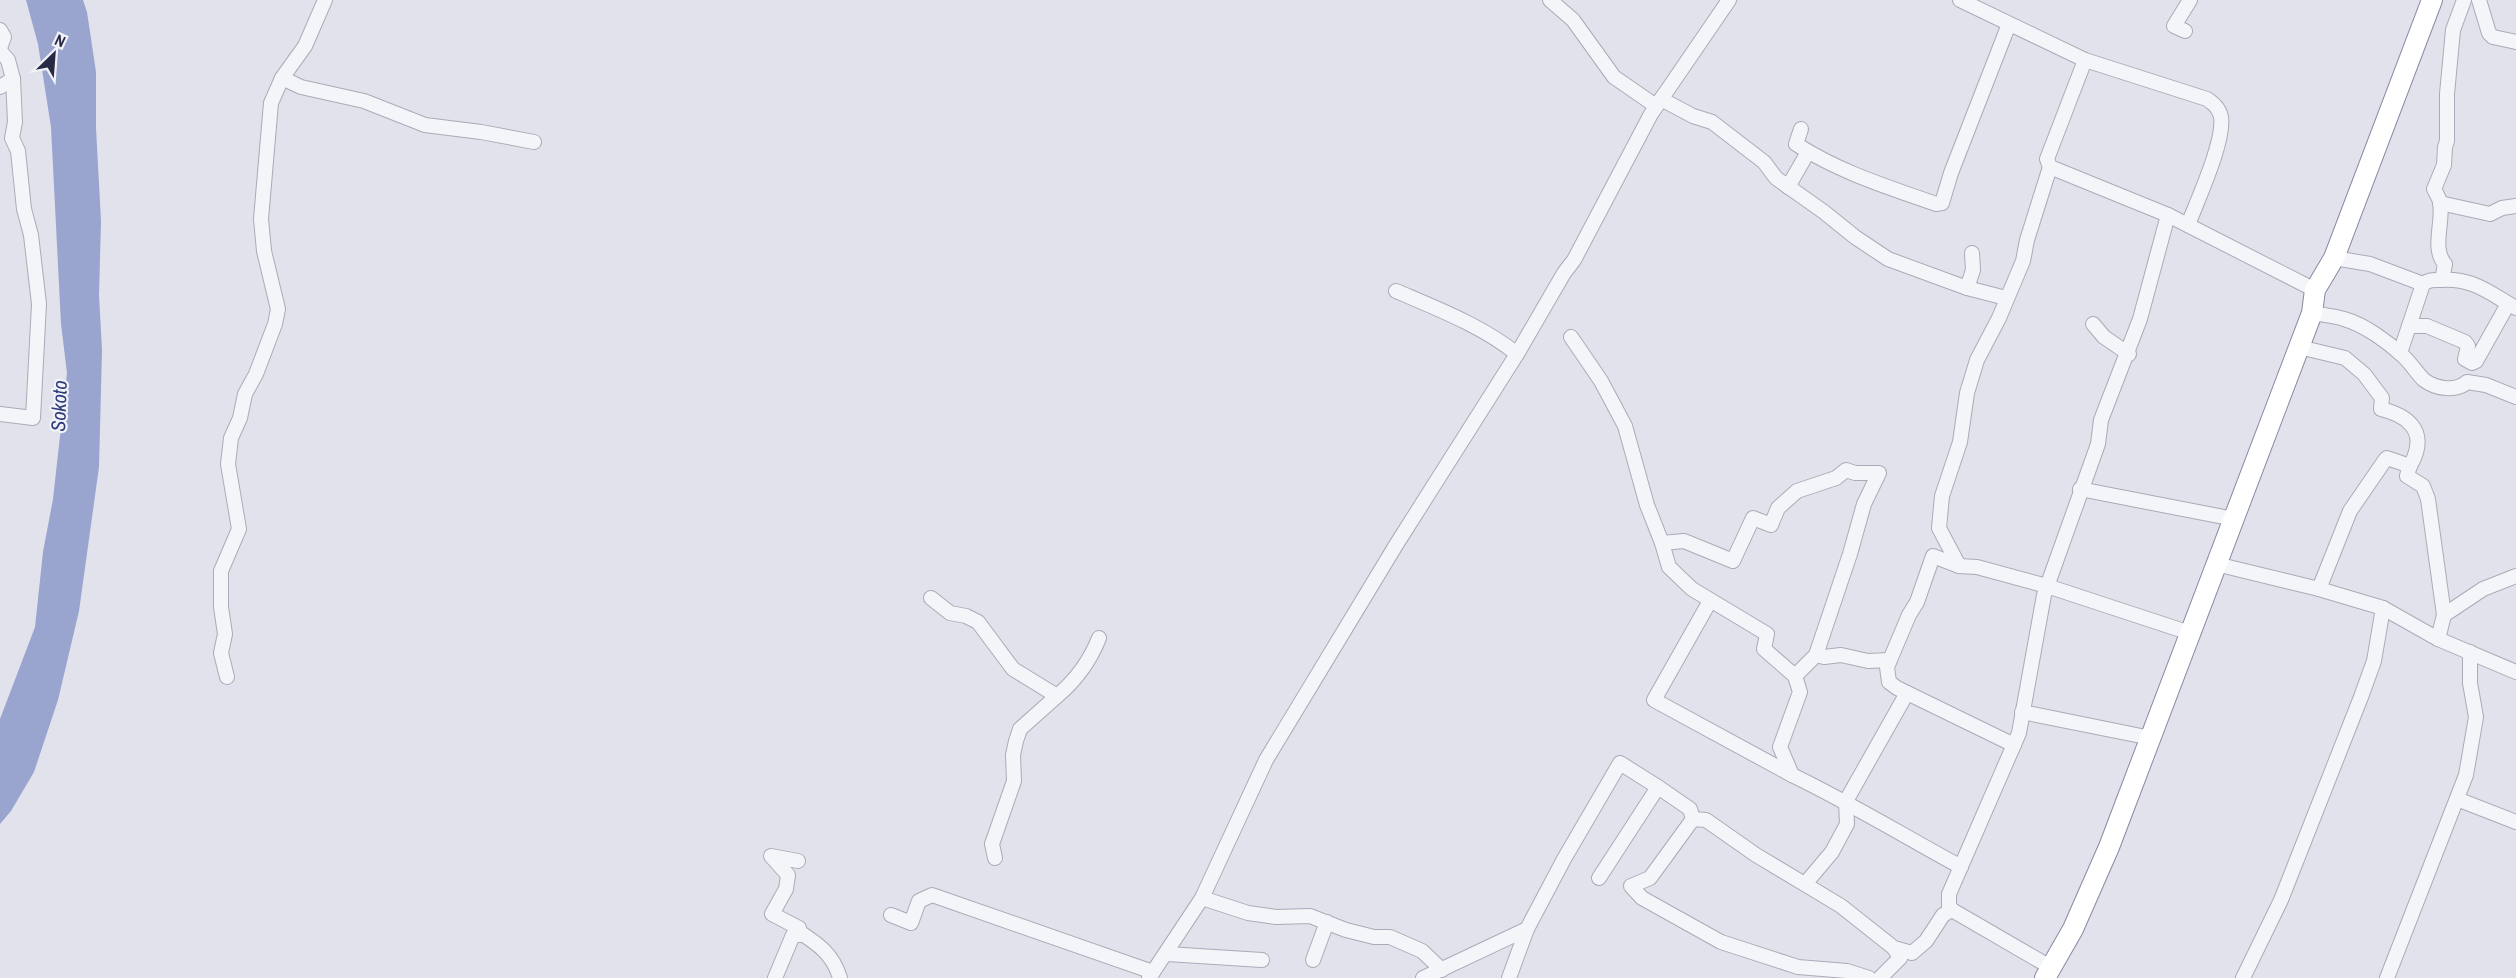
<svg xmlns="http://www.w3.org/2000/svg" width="2516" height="978" viewBox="0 0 2516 978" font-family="'Archivo Narrow',sans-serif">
<rect width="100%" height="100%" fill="#e1e2eb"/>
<polygon fill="#99a4cf" points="26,0 83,0 87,12 96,72 96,128 101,221 99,295 102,350 99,467 79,611 58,700 34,772 11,811 0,824 0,719 35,627 43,552 53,499 67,373 61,324 51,127 38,44"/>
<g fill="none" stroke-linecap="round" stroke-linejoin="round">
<g stroke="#aaabb9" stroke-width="16">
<g id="minor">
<polyline points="1550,0 1573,20 1614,77 1656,106"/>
<path d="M1960,0L2085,60L2207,99C2214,104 2219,108 2221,117C2225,141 2197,201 2188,225"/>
<polyline points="2479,0 2489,33 2493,37 2516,42"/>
<polyline points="0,30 4,37 0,48"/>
<polyline points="2185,31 2174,26 2190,0"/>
<polyline points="0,51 8,60 13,79 0,87"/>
<polyline points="2085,60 2047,159 2050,167 2168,215 2315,290"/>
<polyline points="282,78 301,87 364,101 425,125 481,132 534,142"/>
<polyline points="1661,99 1693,116 1712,122 1764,162 1776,178 1824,212 1855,237 1888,259 1967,288 1973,270 1972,253"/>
<path d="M1801,129L1796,144C1839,172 1888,187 1936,204L1942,203L1951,173L2009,24"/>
<polyline points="1788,187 1808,152"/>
<polyline points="2440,203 2490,214 2502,208 2516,206"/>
<polyline points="2334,258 2370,264 2423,284"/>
<path d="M2442,280L2445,264C2431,249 2444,221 2440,202C2439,198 2436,193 2434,189L2444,165L2445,147L2447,141V94L2453,30L2464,0"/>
<polyline points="1967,288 2006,298"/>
<path d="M1396,291C1438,309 1482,326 1517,354"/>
<path d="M2312,313C2323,315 2334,316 2344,319C2365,325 2388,342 2403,356C2410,362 2420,377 2424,380C2436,389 2456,392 2467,382L2486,385L2516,397"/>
<polyline points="2093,324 2104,337 2129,354"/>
<polyline points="2409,326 2427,326 2465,342 2468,346 2465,359 2472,363 2476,361 2508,304"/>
<path d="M1571,337L1601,381L1625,426L1647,505L1662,543L1669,567L1692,589L1767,634L1764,649L1795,676L1800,692L1780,747L1792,775C1850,803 1904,836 1961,867"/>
<path d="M2299,347L2345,358L2364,374L2382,398L2381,409C2406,415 2426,429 2414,458C2411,464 2408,469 2407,476L2423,486L2428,499L2444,615"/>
<path d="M2400,353L2423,284C2430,279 2434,280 2441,280C2474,278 2489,293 2516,308"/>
<polyline points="0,414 33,418 39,304 31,235 24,209 18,151 12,138 15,122 13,79"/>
<polyline points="2080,489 2234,519"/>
<polyline points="1662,543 1684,541 1733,561 1753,518 1771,525 1778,508 1797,491 1836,478 1846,470 1855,473 1879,473 1864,504 1850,554 1816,655"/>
<polyline points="2216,564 2319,589 2383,608 2438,639 2516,672"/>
<polyline points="1959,566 1939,528 1942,496 1960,442 1967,393 1977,360 1999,318 2023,261 2027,240 2050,167"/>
<polyline points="2319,589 2350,511 2385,460 2387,458 2410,466"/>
<path d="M931,598L950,613L966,616L978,622L1013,669L1057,696C1076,680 1090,661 1099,638"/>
<polyline points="1710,601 1654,700 1792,775"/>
<polyline points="2438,639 2444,615 2483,589 2516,576"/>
<polyline points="1795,676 1816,655 1824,657 1841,655 1868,661 1890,660"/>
<polyline points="227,677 221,653 225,634 221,607 221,571 239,529 228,464 231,438 240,418 245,394 256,374 275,324 278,309 264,251 261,219 271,103 282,78 305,46 325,0"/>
<polyline points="2022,712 2151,738"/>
<polyline points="2014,745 1897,688 1889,682 1887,667 1909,615 1917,602 1933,556 1959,566 1977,567 2047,586 2190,633"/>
<polyline points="2457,799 2516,822"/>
<polyline points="995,858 992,844 1014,781 1013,755 1016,741 1020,729 1057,696"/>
<polyline points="1599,878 1658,787 1690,809 1693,819"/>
<polyline points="1805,884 1832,852 1847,824 1846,801 1907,693"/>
<polyline points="1202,898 1248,913 1276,917 1310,916 1346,930 1374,937 1390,937 1422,951 1442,970"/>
<polyline points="891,915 911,923 919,901 932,895 1153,972"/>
<polyline points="798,931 800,935 799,928 772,914 786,889 788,875 771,856 798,861"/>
<polyline points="1167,954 1262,960"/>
<polyline points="1313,960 1327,922"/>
<polyline points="2052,968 1952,910 1949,906 1949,894 2019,733 2044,595 2098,444 2101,420 2140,319 2168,215"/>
<path d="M775,978L793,935L798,931C818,944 833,954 840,978"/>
<polyline points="1149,978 1202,898 1266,760 1396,545 1517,354 1564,273 1574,260 1651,114 1729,0"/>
<polyline points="1423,978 1527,929"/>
<polyline points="1509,978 1527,929 1564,859 1620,763 1658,787"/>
<polyline points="1869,978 1847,971 1798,967 1721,942 1642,898 1631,886 1650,878 1693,819 1706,820 1756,855 1841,906 1894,948 1912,953 1926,941 1943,915 1952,910"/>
<polyline points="1880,978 1900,958 1894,948"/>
<polyline points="2243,978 2281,900 2361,697 2374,661 2383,608"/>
<polyline points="2387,978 2466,775 2476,717 2470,683 2470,652"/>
</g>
</g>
<g stroke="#878aa3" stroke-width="22">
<polyline id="highway" points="2045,978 2073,929 2109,847 2312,313 2315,290 2334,258 2432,0"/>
</g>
<use href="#minor" stroke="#f4f5f9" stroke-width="14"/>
<use href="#highway" stroke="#fff" stroke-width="20"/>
</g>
<g text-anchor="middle" stroke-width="4.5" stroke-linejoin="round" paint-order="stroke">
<g font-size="20" font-style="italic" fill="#2d3b7d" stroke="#f1f2f8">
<text transform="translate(59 406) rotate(-88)" y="7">Sokoto</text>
</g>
</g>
<g transform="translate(54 54) rotate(25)" stroke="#f1f2f8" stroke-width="4.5" paint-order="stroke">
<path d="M0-4.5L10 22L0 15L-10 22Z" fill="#282a45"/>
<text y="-9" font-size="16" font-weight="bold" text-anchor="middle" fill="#282a45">N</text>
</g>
</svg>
